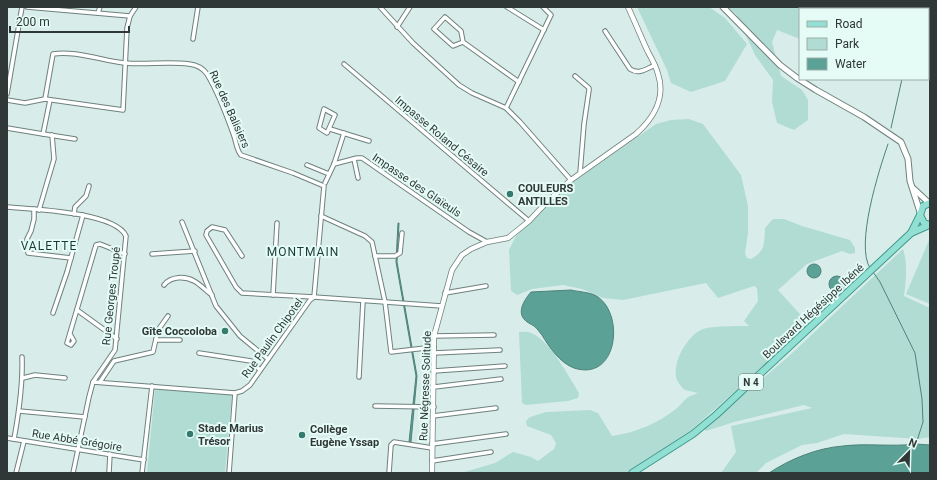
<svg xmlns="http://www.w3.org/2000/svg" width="937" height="480" viewBox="0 0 937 480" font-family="Roboto,sans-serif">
<rect width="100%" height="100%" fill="#d8ede9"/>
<g fill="#b0dcd3">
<polygon points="637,7 709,7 725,18 747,44 725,81 691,92 671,83 667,70"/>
<polygon points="728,7 897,7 897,9 800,9 800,39 777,30 772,42 781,76 802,90 808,100 808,120 794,130 777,123 772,102 773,80 755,55 736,14"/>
<path d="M689,119L703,124L741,175L748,206V233L745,253L747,258L751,259C766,251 764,243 765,228L773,219H784L802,226L850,240L855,248V253L850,254L842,251L807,264L778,290L809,324L792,341L689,432L625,473H461L495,463L513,452L531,457L538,461L554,449L556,443L551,435L527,426L526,421L530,417L546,412L590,410L598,413L612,436C635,433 658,423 676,409C680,406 683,401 687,398C690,396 695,394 698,393L685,390C682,388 679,384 677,380C671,364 687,335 703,329C712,326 738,326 749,326L744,321L758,301L757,288L754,286L718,298L706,283L623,300L603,298L582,289L563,285L532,289L517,295L511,291L509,250L516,236L568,186L656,124L671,120Z"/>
<polygon points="930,238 930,304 906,294"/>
<path d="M903,249C908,264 906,280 904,296L930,308V437L918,439L844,434L817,443L802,445L766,463L756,473H721L736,452L731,426L812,408L804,405L734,422L706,431L704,429L789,356Z"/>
<path d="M519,332C522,332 528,331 531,333C549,339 569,377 579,393L578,398L568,401L526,405L522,403Z"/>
<polygon points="155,389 232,395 225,473 147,473"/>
</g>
<g fill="#5ba196" stroke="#4e827a">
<polygon points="398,223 399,223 397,262 417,376 411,442 409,442 416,376 396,262"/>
<circle cx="814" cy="271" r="7"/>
<circle cx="837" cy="284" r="8"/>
<path d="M571,290C579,292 591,292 598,297C625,316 617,382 574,368C560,363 549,347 542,335C539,332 538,329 534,326C531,324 526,322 524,319C517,311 525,299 531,292Z"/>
<path d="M916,444L930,445V473H769C790,459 817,448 843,446C867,443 892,447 916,444Z"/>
</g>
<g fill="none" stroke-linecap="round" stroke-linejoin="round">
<g stroke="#4e827a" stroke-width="1">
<polyline points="928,11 930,7"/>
<polyline points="891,128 902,79"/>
<path d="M870,268C855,245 879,170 888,144"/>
<polyline points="873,272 880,282 915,353 922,399 923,422 916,444"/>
</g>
<g stroke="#6e817d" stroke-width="5.5">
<g id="minor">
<polyline points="27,7 130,16"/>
<polyline points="380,7 413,43 459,85 472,93 506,108 520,122 571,180"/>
<polyline points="507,7 544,30"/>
<polyline points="98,13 100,7"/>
<polyline points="397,27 410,7"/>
<path d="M605,31L630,69C639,75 646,69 655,65"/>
<polyline points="193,39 198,7"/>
<polyline points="463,42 453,46 434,29 445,17 461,31 463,42 519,82"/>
<polyline points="344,64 529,221"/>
<polyline points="575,76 589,88 589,90 584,124 580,173"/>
<polyline points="7,94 22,7"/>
<path d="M45,99L53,54C74,50 104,61 125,63C146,65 168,61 189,64C197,65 203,68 207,74C218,92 227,116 234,136C236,142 237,151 241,155L293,173L324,186L314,297"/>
<polyline points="7,100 25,103 45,99 123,110 127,28 130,16 136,7"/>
<polyline points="506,108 551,15 543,7"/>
<polygon points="324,109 335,115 327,133 319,128"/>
<polyline points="7,128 43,134 50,100"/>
<polyline points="330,129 369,141"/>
<polyline points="43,134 75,139"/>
<polyline points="354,159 358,178"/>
<polyline points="334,164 357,158 362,158 469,232 487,242"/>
<polyline points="307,165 329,174"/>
<polyline points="325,183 334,164 344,133"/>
<path d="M7,207C32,209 115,212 126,236L115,350L93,382L89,397L73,473"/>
<polyline points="34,209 34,219 31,231 27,239 28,253 71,258"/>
<polyline points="39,210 54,159 52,135"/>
<polyline points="74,214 75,207 86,196 89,186"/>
<polyline points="321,216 365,236 372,242 385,302 391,352 434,347"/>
<polyline points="182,222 216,306 240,336 268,359"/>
<polyline points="152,254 195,251"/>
<polyline points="242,256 225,230 212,227 207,231 206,235 236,287 242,293 314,297 442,306"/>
<polyline points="375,256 395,256 400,253 402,233"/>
<path d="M164,285C171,276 185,276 194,281C200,284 206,291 212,295"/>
<polyline points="445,293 486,286"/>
<polyline points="273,295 277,223"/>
<polyline points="77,310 117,339"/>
<polyline points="53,313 67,272 83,215"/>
<polyline points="70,334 74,341 71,345 67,343 96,245 100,244 125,254"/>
<polyline points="434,336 494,335"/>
<polyline points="156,340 180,340"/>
<polyline points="199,353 251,361 260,370"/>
<polyline points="434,353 500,350"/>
<polyline points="434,371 505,366"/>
<polyline points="359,377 363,301"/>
<polyline points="23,378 35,375 65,378"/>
<polyline points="93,382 235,393 242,391 250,385 310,300 314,297"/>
<polyline points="100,382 114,361 153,352 158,330 168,316"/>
<polyline points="434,387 501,379"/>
<polyline points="375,406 434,407"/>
<polyline points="19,411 85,417"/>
<polyline points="433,416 496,408"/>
<polyline points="7,438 144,460"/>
<path d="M14,439C19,412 23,385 22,357"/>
<polyline points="432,444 506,434"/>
<polyline points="432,461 491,452"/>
<polyline points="16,473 24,441"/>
<polyline points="109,473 110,454"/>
<polyline points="142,473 152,386"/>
<polyline points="229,473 235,393"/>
<polyline points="389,473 391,445 394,442 432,448"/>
</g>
</g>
<g stroke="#6e817d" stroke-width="6">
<path id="tertiary" d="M432,473L434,336L452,270L462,255L471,249L487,242L508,238L529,221L546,203L571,180L636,134C653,119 666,98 658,74C656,66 652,59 648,52C641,37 635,22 628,7"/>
</g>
<g stroke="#6e817d" stroke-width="7">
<g id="secondary">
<polyline points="723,7 780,65 797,78 816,90 864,117 901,142 908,159 910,181 920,212"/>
<polyline points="914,189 929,203"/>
</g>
</g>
<g stroke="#41988b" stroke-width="8">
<g id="primary">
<polyline points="930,203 923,206 920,215 924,223 930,225"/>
<polyline points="911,233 920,215"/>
<polyline points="632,473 693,434 716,415 911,233 929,225"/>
</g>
</g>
<use href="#minor" stroke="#fff" stroke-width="3.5"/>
<use href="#tertiary" stroke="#fff" stroke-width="4.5"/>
<use href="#secondary" stroke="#fff" stroke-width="5"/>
<use href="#primary" stroke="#92e0d4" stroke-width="6"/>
</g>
<g fill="#357a6f" stroke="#e5fbf6" stroke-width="1.5">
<circle cx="510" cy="194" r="4"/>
<circle cx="225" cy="331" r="4"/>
<circle cx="190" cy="434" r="4"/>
<circle cx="302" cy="435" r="4"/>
</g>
<g text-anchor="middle" stroke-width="4" stroke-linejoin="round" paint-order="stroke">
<rect fill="#e5fbf6" stroke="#667270" stroke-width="1" x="739" y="374" width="24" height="16" rx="3"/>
<g font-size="10" font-weight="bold" fill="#303837">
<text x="751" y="386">N 4</text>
</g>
<g font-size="11" fill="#303837" stroke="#e5fbf6">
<text transform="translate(230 109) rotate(66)" y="4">Rue des Balisiers</text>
<text transform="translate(442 136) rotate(40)" y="4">Impasse Roland Césaire</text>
<text transform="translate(417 185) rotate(34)" y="4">Impasse des Glaïeuls</text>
<text transform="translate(111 296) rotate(-84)" y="4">Rue Georges Troupé</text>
<text transform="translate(813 311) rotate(-43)" y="4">Boulevard Hégésippe Ibéné</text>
<text transform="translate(272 338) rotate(-54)" y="4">Rue Paulin Chipotel</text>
<text transform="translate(425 386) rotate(-88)" y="4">Rue Négresse Solitude</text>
<text transform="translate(77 440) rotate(9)" y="4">Rue Abbé Grégoire</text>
</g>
<g font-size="11" font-weight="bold" fill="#303837" stroke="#e5fbf6" text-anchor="start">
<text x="518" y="192">COULEURS<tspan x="518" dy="13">ANTILLES</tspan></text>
<text x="217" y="335" text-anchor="end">Gîte Coccoloba</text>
<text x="198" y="432">Stade Marius<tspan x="198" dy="13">Trésor</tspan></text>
<text x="310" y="433">Collège<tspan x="310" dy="13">Eugène Yssap</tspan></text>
</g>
<g font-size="12" letter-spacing="1" fill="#1a3b35" stroke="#e5fbf6">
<text x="49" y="250">VALETTE</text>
<text x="303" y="256">MONTMAIN</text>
</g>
</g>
<rect width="937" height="480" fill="none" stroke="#303837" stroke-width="16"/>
<rect x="799" y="8" width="130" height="72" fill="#e5fbf6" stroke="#9dadaa"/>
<rect x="807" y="21" width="20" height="6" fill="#92e0d4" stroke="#9dadaa"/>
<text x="835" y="28" font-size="12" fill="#303837">Road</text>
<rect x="807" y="38" width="20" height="12" fill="#b0dcd3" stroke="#9dadaa"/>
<text x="835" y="48" font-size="12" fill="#303837">Park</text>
<rect x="807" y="58" width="20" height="12" fill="#5ba196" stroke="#9dadaa"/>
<text x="835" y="68" font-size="12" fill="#303837">Water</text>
<g transform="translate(909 452) rotate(23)" stroke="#e5fbf6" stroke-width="3" paint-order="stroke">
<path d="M0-3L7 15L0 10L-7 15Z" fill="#303837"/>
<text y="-6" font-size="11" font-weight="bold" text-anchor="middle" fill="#303837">N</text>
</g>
<path d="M10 26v6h119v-6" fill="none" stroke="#303837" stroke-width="2"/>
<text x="16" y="26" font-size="12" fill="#303837" stroke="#e5fbf6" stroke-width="3" paint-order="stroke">200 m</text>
</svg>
